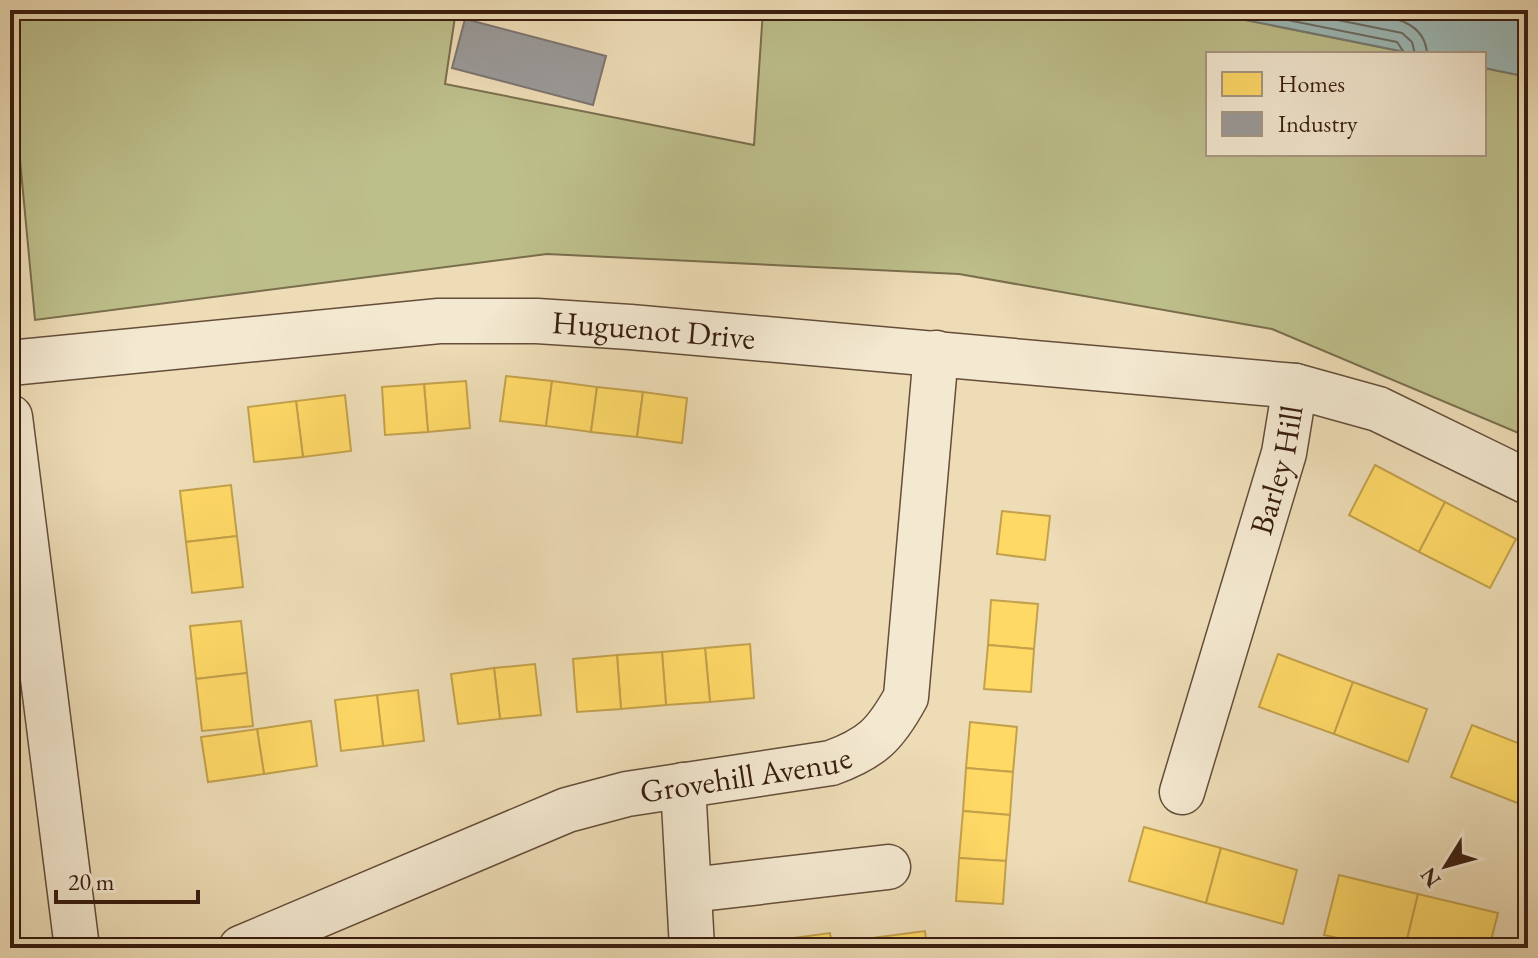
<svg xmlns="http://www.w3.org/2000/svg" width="1538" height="958" viewBox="0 0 1538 958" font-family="'EB Garamond',serif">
<rect width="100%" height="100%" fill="#eddcb6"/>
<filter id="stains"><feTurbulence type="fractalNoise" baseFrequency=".0025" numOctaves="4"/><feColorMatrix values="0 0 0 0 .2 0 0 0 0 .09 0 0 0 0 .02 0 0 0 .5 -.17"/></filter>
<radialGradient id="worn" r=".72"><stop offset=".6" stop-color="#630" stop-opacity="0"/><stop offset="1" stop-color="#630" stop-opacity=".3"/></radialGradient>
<polygon fill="#bdbf8b" stroke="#7a6e4d" stroke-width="2" points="10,10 456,10 445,84 754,145 763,10 1196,10 1415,54 1208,54 1208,154 1484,154 1484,68 1528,77 1528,437 1272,329 959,274 547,254 35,320 10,53"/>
<polygon fill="#9cb9b7" stroke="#747b74" stroke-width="2" points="1196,10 1528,10 1528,77 1484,68 1484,54 1415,54"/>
<g fill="#ffd966" stroke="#c3a14c" stroke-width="2">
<polygon points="506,376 552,381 546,426 500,421"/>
<polygon points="466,381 470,428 428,432 424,384"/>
<polygon points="552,381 597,387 591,432 546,426"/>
<polygon points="424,384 428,432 385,435 382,387"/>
<polygon points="597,387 643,392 637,437 591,432"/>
<polygon points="643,392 687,398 682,443 637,437"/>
<polygon points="345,395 351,451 303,457 296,401"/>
<polygon points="296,401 303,457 254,462 248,407"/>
<polygon points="1375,465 1445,502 1419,552 1349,515"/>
<polygon points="231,485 237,536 186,542 180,491"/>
<polygon points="1445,502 1516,539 1490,588 1419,552"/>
<polygon points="1002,511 1050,516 1045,560 997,554"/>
<polygon points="237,536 243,587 192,593 186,542"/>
<polygon points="991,600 1038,604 1034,649 988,645"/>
<polygon points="241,621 247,673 196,679 190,626"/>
<polygon points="750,644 754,698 710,702 705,648"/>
<polygon points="988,645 1034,649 1031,692 984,689"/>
<polygon points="705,648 710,702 666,705 662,652"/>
<polygon points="662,652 666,705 621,709 617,655"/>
<polygon points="1278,654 1353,682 1334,734 1259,707"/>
<polygon points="617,655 621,709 577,712 573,659"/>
<polygon points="535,664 541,715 500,719 494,668"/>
<polygon points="494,668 500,719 458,724 451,674"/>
<polygon points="247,673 253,726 202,731 196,679"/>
<polygon points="1353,682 1427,709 1408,762 1334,734"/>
<polygon points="418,690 424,741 383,746 377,695"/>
<polygon points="377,695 383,746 341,751 335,700"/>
<polygon points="311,721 317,766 264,774 257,729"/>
<polygon points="970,722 1017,727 1013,772 966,768"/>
<polygon points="1472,725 1528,747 1525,806 1451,777"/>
<polygon points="257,729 264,774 208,782 201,737"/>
<polygon points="966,768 1013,772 1010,815 963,811"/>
<polygon points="963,811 1010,815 1006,861 959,858"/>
<polygon points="1144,827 1221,848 1206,903 1129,881"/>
<polygon points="1221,848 1297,870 1283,924 1206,903"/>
<polygon points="959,858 1006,861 1003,904 956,901"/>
<polygon points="1339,875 1418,894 1405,948 1383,948 1324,935"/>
<polygon points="10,882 20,948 10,948"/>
<polygon points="1418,894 1498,913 1489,948 1405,948"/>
<polygon points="925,931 927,948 881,948 879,937"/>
<polygon points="830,933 832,948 779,948 778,940"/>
<polygon points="879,937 881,948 837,948 836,943"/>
</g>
<polygon fill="#999" stroke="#7c7470" stroke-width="2" points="465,19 606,56 593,105 452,68"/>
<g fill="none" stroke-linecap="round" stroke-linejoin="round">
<g stroke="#6a6b63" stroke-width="2">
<polyline points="1237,10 1397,42 1405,54"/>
<polyline points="1288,10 1402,33 1412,42 1415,54"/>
<path d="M1348,10C1378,16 1425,15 1427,54"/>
</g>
<g stroke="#654d39" stroke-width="47">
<g id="minor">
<path id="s1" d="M10,363L439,321H537L630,327L1295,386L1378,409L1528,482"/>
<polyline points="10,417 77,948"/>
<polyline points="683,785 692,948"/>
<path id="s2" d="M1182,792L1284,453L1295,386"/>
<polyline points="691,890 888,867"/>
<path id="s3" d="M241,948L567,810L627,794L831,763C872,748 885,735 906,697L936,353"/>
</g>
</g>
<use href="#minor" stroke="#f3e8d0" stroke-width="44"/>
</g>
<g text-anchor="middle" stroke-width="8" stroke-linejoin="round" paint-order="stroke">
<g font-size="32" fill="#381d0f" stroke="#f3e8d0">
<text dy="11" stroke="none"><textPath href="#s1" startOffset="646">Huguenot Drive</textPath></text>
<text dy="11" stroke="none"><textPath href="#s2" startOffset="336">Barley Hill</textPath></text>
<text dy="11" stroke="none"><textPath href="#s3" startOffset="536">Grovehill Avenue</textPath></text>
</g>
</g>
<rect width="1538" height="958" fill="none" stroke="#eddcb6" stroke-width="40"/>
<rect x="12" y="12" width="1514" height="934" fill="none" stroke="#381d0f" stroke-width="4"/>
<rect x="20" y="20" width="1498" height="918" fill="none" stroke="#381d0f" stroke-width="2"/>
<rect x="1206" y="52" width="280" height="104" fill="#f3e8d0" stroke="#a89783" stroke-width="2"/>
<rect x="1222" y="72" width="40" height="24" fill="#ffd966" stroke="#a89783" stroke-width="2"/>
<text x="1278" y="92" font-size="24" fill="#381d0f">Homes</text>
<rect x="1222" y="112" width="40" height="24" fill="#999999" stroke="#a89783" stroke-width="2"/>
<text x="1278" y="132" font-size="24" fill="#381d0f">Industry</text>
<g transform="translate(1446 866) rotate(233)" stroke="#f3e8d0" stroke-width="6" paint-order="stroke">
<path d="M0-6L14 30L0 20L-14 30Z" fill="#381d0f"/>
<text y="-12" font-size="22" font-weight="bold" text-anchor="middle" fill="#381d0f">N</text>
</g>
<path d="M56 890v12h142v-12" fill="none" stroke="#381d0f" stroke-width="4"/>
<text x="68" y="890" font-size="24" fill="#381d0f" stroke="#f3e8d0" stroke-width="6" paint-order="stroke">20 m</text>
<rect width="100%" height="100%" filter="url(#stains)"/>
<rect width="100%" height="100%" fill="url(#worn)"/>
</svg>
